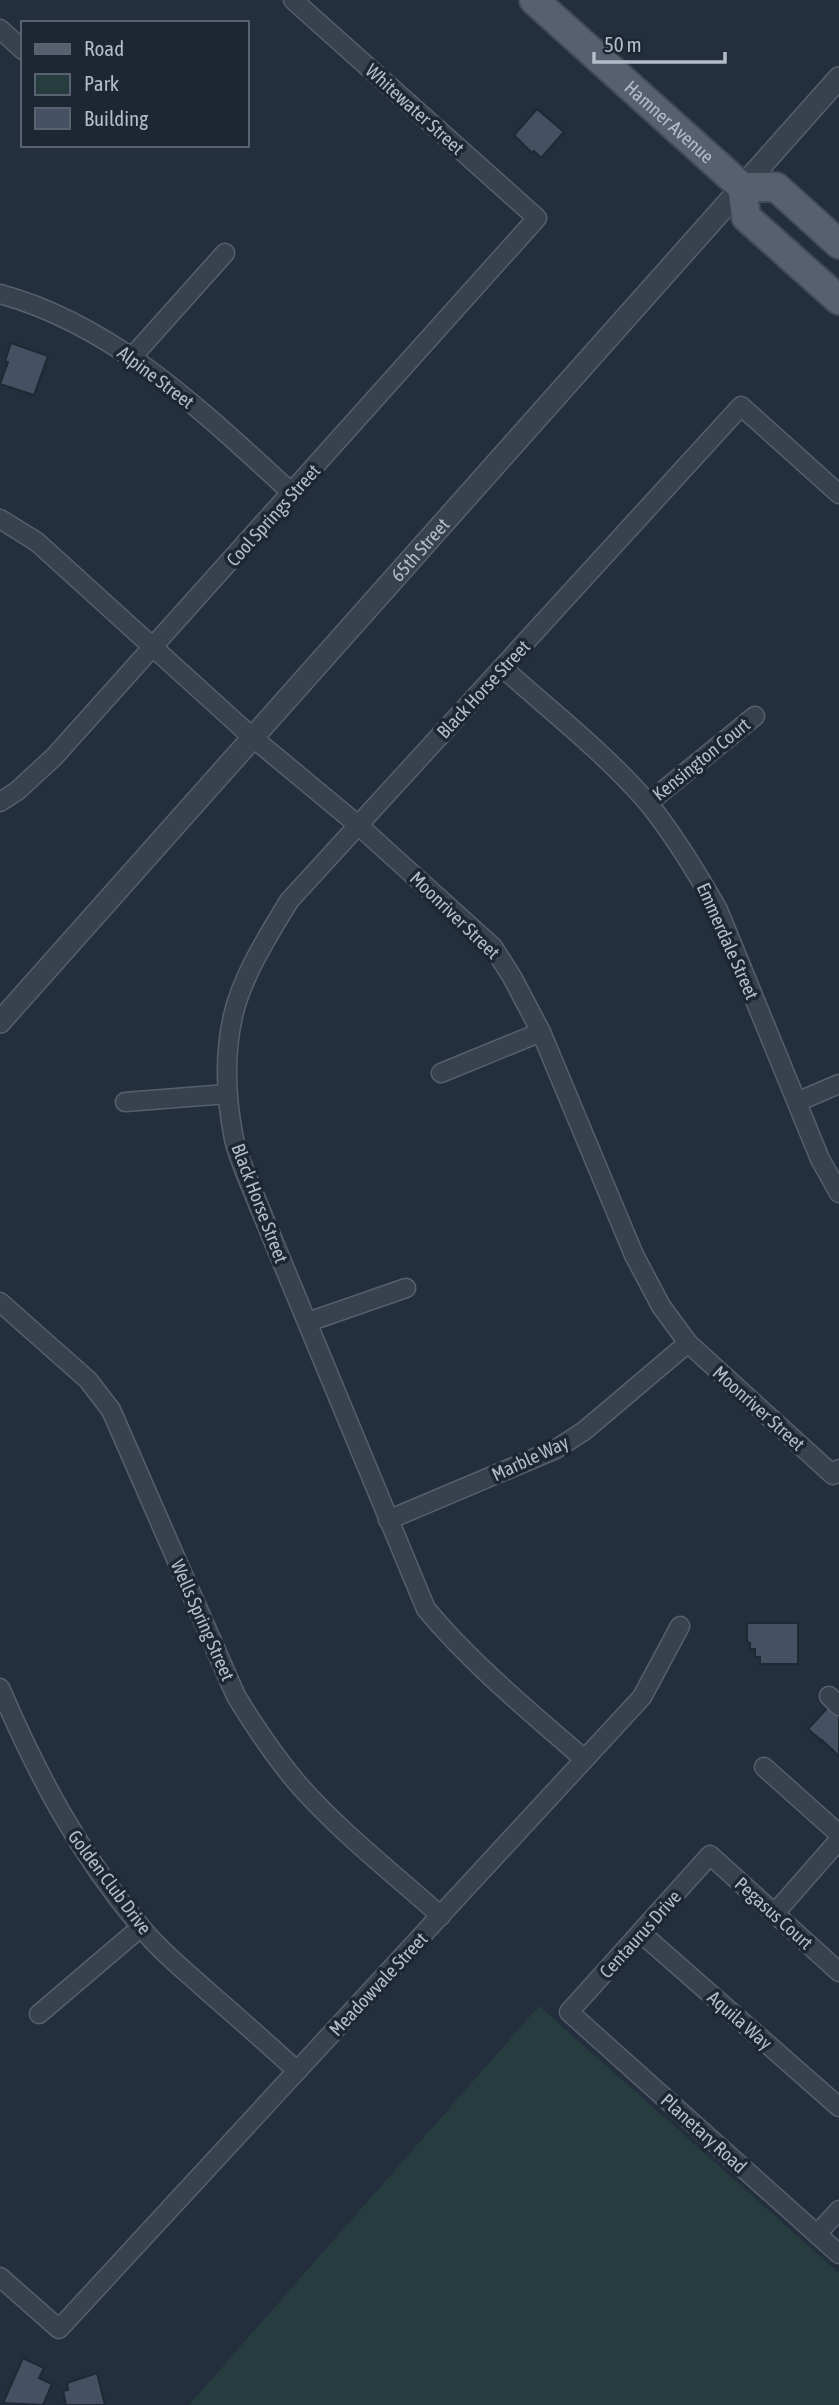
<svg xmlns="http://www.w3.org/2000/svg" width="839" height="2405" viewBox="0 0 839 2405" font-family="'Asap Condensed',sans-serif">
<rect width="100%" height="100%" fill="#242f3e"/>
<polygon fill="#263c3f" points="539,2006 839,2273 839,2405 189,2405"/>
<g fill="#455162" stroke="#1f2835" stroke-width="2">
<polygon points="537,109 564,132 541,158 534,151 532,153 514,135"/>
<polygon points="11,343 48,356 34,395 0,384 8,362 5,361"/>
<polygon points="747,1623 798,1623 798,1664 760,1664 760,1657 755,1657 755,1649 750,1649 750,1643 747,1641"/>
<polygon points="829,1706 839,1715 839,1756 822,1740 820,1743 821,1740 808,1729"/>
<polygon points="23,2358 44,2368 39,2378 52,2384 43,2405 3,2403"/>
<polygon points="97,2373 105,2405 66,2405 63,2391 68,2390 67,2383"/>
</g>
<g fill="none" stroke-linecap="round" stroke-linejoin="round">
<g stroke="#565f6c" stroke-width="21">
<g id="minor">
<polyline points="0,29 23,50"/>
<path d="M0,294C117,326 205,414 292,493"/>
<polyline points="132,357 225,253"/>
<polyline points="0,519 37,542 252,737 358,825 493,947 512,977 541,1032 634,1255 661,1306 688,1343 833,1475 839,1469"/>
<path d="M503,668C552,712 605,753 648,803C675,836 697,873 718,910L820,1159L839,1193"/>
<polyline points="0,802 17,791 54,757 537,218 293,0"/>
<polyline points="648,803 755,716"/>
<polyline points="441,1073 541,1032"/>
<polyline points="125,1102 227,1094"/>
<polyline points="797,1102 839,1084"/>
<path d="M0,1302L88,1380L111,1410L236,1696C255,1727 275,1757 298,1784C341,1833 393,1873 441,1916"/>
<polyline points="308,1322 406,1288"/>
<polyline points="388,1520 556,1449 584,1431 688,1343"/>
<path d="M0,1688C38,1776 78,1852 140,1926C159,1950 183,1969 205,1989C236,2016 267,2043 297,2071"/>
<polyline points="829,1696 839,1706"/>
<path d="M583,1758C528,1710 473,1665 426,1609L258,1204C250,1183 239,1161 234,1139C226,1099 224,1056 233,1016C242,976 268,936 289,901L741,406L839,494"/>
<polyline points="764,1767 839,1834"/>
<polyline points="775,1913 839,1840"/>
<polyline points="641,1933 839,2107"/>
<polyline points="839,1972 710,1855 569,2012 839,2254"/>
<polyline points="39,2014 140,1928"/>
<polyline points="817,2234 839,2210"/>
<polyline points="0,2277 59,2329 642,1697 680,1626"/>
</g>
</g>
<g stroke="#565f6c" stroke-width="24">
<g id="tertiary">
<path id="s1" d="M0,1022L839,78"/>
</g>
</g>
<g stroke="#414a57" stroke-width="32">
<g id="primary">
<path id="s2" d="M534,0L742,187L746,217L839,300"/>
<polyline points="742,187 776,187 839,244"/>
</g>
</g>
<use href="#minor" stroke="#38414e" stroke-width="18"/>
<use href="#tertiary" stroke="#38414e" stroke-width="21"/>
<use href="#primary" stroke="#56606e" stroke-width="28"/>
</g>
<g text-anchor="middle" stroke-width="7" stroke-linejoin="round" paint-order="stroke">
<g font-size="19" fill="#b4bcc9" stroke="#1d2633">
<text transform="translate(415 109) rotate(42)" y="7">Whitewater Street</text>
<text dy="7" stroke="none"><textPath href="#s2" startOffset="182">Hamner Avenue</textPath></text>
<text transform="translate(156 377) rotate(37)" y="7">Alpine Street</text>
<text transform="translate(273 515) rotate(-48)" y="7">Cool Springs Street</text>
<text dy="7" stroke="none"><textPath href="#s1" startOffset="632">65th Street</textPath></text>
<text transform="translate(483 689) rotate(-47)" y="7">Black Horse Street</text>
<text transform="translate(701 759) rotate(-39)" y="7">Kensington Court</text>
<text transform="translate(455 915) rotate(44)" y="7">Moonriver Street</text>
<text transform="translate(728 941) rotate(66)" y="7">Emmerdale Street</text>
<text transform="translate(260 1203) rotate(69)" y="7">Black Horse Street</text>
<text transform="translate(759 1408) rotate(42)" y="7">Moonriver Street</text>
<text transform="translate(530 1458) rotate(-25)" y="7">Marble Way</text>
<text transform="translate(203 1620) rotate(66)" y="7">Wells Spring Street</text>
<text transform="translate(110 1882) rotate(53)" y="7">Golden Club Drive</text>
<text transform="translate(774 1913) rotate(42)" y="7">Pegasus Court</text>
<text transform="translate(640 1934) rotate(-48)" y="7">Centaurus Drive</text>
<text transform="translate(378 1984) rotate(-47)" y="7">Meadowvale Street</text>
<text transform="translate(740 2020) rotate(41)" y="7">Aquila Way</text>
<text transform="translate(704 2133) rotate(42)" y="7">Planetary Road</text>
</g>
</g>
<rect x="21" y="21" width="228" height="126" fill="#1d2633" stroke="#59626f" stroke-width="2"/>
<rect x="35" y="44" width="35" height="10" fill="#56606e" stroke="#59626f" stroke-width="2"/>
<text x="84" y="56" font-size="21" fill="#b4bcc9">Road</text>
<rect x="35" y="74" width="35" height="21" fill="#263c3f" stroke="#59626f" stroke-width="2"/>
<text x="84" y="91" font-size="21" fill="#b4bcc9">Park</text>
<rect x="35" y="108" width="35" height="21" fill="#455162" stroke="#59626f" stroke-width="2"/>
<text x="84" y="126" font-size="21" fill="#b4bcc9">Building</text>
<path d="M594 52v10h131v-10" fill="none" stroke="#b4bcc9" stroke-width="3.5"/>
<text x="604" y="52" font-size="21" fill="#b4bcc9" stroke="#1d2633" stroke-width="5" paint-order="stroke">50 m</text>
</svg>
